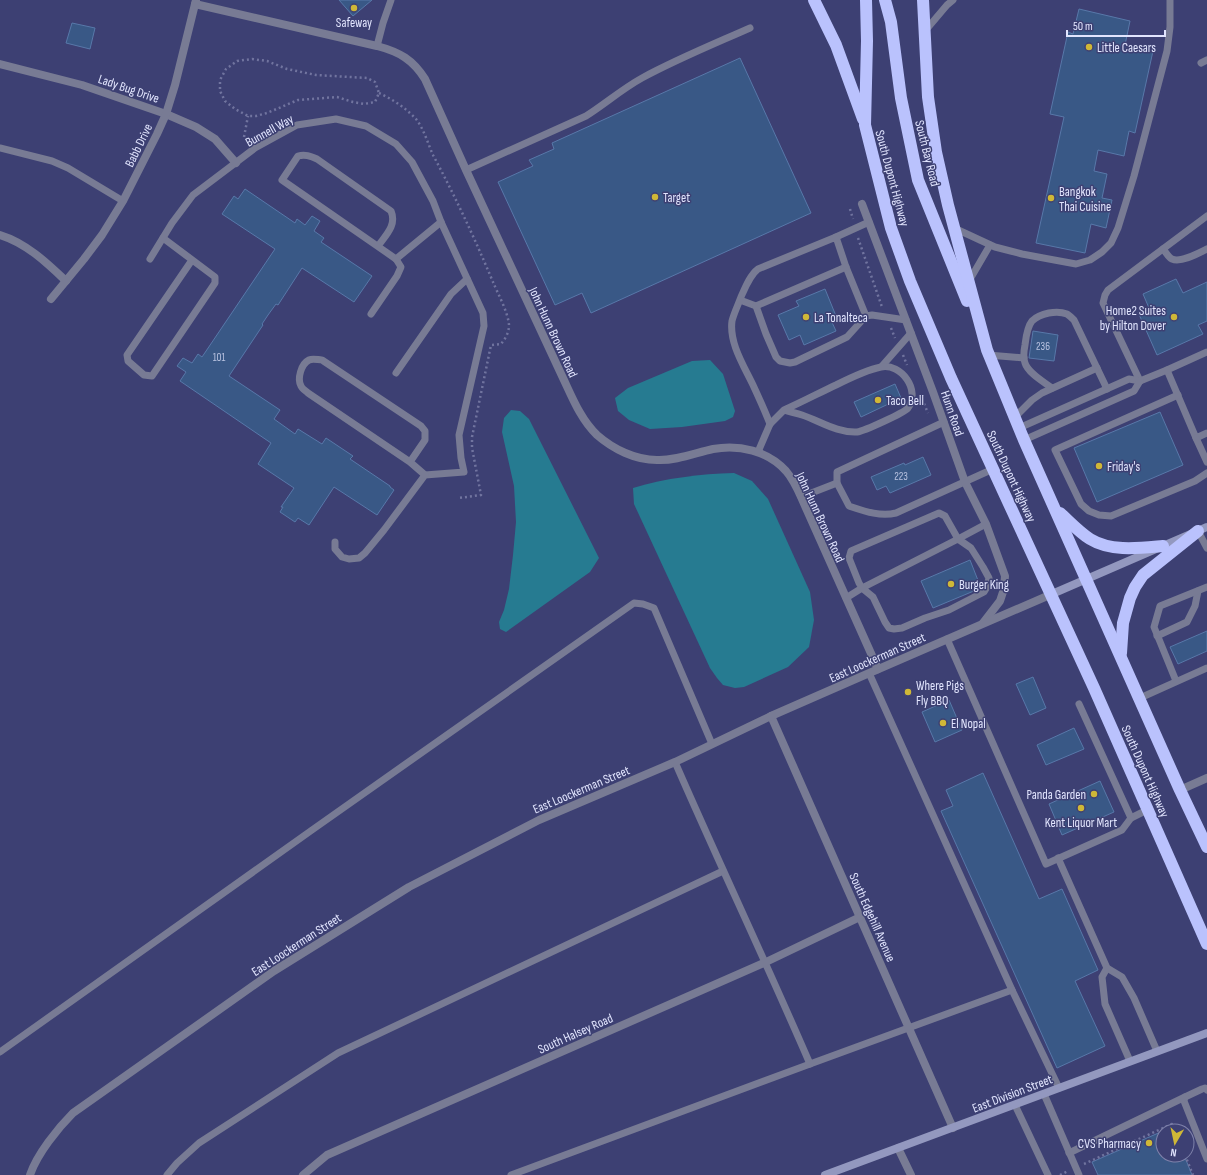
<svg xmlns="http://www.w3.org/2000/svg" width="1207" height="1175" viewBox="0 0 1207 1175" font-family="'Sofia Sans Condensed',sans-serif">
<rect width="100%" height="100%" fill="#3d4073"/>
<g fill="#267b91">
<polygon points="710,360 723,374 735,411 733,417 725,421 682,427 650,429 629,420 618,411 615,398 628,388 692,361"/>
<polygon points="511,410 520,411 529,419 599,558 590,572 506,632 500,629 499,622 504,610 509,589 513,555 516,522 514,486 502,432 504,418"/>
<path d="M734,473L752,481L768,499L810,592L814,620L809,647L788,667L744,687L735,688L723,685L717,678L710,668L634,504L633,488C666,478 700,474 734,473Z"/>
</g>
<g fill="#395886" stroke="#5878a9">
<polygon points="339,0 372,0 353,16"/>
<polygon points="1079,9 1130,21 1125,45 1153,51 1135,133 1129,131 1124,156 1098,150 1094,171 1107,174 1102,198 1112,200 1106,228 1091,224 1085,253 1036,243 1064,117 1050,114 1068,32 1073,34"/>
<polygon points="72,23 95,28 90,49 66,43"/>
<polygon points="740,58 811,213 591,313 582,293 555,305 498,182 533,166 529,160 554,149 552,143"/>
<polygon points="245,189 295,223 297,219 305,225 312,216 320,221 314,231 324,238 321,242 372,276 354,302 302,268 278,305 276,304 268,315 262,324 263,325 229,376 280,410 274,419 295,434 298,429 322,444 326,438 353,456 350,459 390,486 390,487 394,490 377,515 334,487 309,525 298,518 295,522 280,512 283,507 281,507 294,488 258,464 271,443 180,381 186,372 177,366 183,358 192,363 198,354 202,357 275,249 222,214 234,196 238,199"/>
<polygon points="1176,279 1183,293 1207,282 1207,321 1198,325 1203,334 1157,355 1138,312 1149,308 1143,294"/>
<polygon points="825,289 836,316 830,318 836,331 804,345 800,335 789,340 778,315 799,306 796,301"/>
<polygon points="1033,331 1058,335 1054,361 1029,358"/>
<polygon points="895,384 901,398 861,417 854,402"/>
<polygon points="1160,412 1183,465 1097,502 1074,448"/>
<polygon points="923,457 931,475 890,493 886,486 877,490 871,477 904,463 905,465"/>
<polygon points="970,560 981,588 933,608 921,581"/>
<polygon points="1207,631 1207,651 1178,664 1170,647"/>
<polygon points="1033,677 1046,708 1030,715 1016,684"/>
<polygon points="949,700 962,730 935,742 922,712"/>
<polygon points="1074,728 1084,749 1046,765 1037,745"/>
<polygon points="983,773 1039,899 1062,889 1098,970 1075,981 1105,1046 1057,1068 941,811 953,806 946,790"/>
<polygon points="1100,781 1114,812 1062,835 1049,804"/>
<polygon points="1163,1131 1163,1155 1184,1155 1192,1175 1098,1175 1092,1162"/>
</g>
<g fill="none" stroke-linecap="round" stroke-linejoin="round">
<g stroke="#71749f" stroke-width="2.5" stroke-dasharray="2 3" stroke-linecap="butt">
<polygon points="252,59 267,61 287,69 316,75 367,78 375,82 379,93 375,102 364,104 353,102 337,97 298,100 267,113 256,116 248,116 235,109 225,101 220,91 220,80 226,69 237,61"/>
<path d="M379,93C392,99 406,108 416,119C424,129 428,144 433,155C455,196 475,239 493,282C498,294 508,312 509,325C509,333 505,339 501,344L491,345L472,437V448L481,495L459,498"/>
<polyline points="244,137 248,116"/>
<polyline points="850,209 853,219"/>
<polyline points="858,238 882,307"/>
<polyline points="891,328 895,338"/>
<polyline points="903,355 907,365"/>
<polyline points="922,399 928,413"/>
<polyline points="1185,1155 1193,1175"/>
<polyline points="1084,1164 1172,1124 1175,1131"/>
<polyline points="1060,1175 1068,1171"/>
</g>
<g stroke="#787b94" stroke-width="7">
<polyline points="925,31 947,5 953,0"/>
<polyline points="377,46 383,23 391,0"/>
<polyline points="1201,63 1207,60"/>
<polyline points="0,148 52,161 68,168 123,201"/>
<path d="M466,170L586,116C605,104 622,89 642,78C677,59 714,44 750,28"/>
<polyline points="954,228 995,247 1022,254 1076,264 1090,260 1102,252 1111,243 1118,228 1134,176 1167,51 1170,27 1170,0"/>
<polyline points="836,237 869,222"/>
<polyline points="163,238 215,277 215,283 152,376 144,375 128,361 127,355 192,260"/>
<path d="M378,246C386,235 397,225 391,211L317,159C310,156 305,154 298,156L282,180L396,259L441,222"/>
<path d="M1163,249C1166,252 1168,257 1172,259C1181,263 1199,253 1207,249"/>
<polyline points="150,259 172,223 193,195 255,148 297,125 336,119 366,126 396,144 412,162 433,201 441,222 483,313 484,326 459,435 461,458 464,472 425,475 384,530 365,553 359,558 349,559 342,557 335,549 335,542"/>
<polyline points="969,281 990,245"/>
<path d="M740,300L756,306L766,334L776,357L780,361L790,363L795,362L847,337L866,316L846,267L836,237L758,269C750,275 745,288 741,297C738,305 734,313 732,321C729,343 744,366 753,385C759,398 765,411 770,424"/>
<polyline points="756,306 846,267"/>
<polyline points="371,314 397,276 401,267 396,259"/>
<polyline points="866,316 872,315 906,320"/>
<polyline points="1207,352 1167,370 1196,438 1207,433"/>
<polyline points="988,355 1024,358"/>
<polyline points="882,366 911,333"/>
<polyline points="396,373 451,294 467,279"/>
<polyline points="1140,381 1103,303 1105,295 1108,290 1207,216"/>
<path d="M1052,388C1044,382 1028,373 1025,363C1023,358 1024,350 1025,345C1026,337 1027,327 1032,321C1040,313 1057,310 1067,314C1070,316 1072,318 1074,320L1107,389"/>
<polyline points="1178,395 1055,450 1081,504 1089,511 1099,515 1111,516 1195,481 1207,473"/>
<polyline points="1014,418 1032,400 1042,393 1097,368"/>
<path d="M944,422L837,472V483L849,506C864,511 880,517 896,513L993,469"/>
<polyline points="1019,428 1129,379 1140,381 1167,370"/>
<polyline points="1196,438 1207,462"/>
<polyline points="1024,440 1134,391 1140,381"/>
<path d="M758,452L770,424L784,410C790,412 796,413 802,415C820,421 837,433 857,432C864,431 904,413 908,408C921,390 901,363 881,367C866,370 850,378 836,385C819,393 802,402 784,410"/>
<path d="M410,462L425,440V431L421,426L322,360C318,360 313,358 309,360C301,364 297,379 301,386C302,389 306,391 308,393L410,462L425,475"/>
<polyline points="801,497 837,483"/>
<polyline points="1198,531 1207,548"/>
<polyline points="846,598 862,588 859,583 849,558 851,551 939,513 945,516 958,539 971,548 983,567 989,578 987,587 984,592 949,610 925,618 902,628 894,629 889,628 885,622 873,597 862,588 958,539 986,524"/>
<polyline points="1157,636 1187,622 1195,606 1198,591"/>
<polyline points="947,639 1046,864 1122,830 1131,818 1147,810"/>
<polyline points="869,673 1012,990 1059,1088"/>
<polyline points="1176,681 1154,627 1160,606 1207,587"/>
<polyline points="1140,698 1207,668"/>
<polyline points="1079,704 1131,818"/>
<path d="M675,762C719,863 766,962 810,1064"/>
<polyline points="1058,858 1107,968 1122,977 1134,998 1157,1051"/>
<polyline points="1107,968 1102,977 1105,1004 1130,1061"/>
<polyline points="0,1052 312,830 634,603 643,604 654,608 712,744"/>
<polyline points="1207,1090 1205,1088 1202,1089 1185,1097 1184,1101 1207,1159"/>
<polyline points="1044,1094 1079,1175"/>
<polyline points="1015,1105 1048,1175"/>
<polyline points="1069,1153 1185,1097"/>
<polyline points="167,1175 177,1163 199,1143 338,1053 723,871"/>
<polyline points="511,1175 810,1064 1012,990"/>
</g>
<g stroke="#787b94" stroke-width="8">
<path d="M195,4L377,46C400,52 413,60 425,79L466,170L563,378C572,397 581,420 597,435C613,449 635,460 657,460C676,461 695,453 713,449C739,444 768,451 786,471C792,478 797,488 801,497L878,669"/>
<polyline points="0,64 82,85 166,114 196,127 215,139 236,163"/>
<polyline points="862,204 933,392 965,482 986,524 1005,576 1004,589 1000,601 983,623"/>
<path d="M0,235C26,243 46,262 66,281"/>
<polyline points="51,299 84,259 102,235 123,201 157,134 166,114 175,85 196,0"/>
<polyline points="771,716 953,1128"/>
<polyline points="1180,790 1207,778"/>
<polyline points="898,1148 911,1175"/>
<path d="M30,1175C37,1154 58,1128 73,1113L274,971L409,887L539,820L675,762L771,716L867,674L1052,594"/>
<polyline points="303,1175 327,1155 766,962 860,917"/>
</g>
<g stroke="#9398bf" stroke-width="8">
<polyline points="1052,594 1207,527"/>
<polyline points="825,1175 1207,1033"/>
</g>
<g stroke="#bac2fd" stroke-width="12">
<polyline points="814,0 836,45 863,119"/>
<polyline points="866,0 867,41 865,125 891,228 910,281 951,378 1094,688 1207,944"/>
<polyline points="885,0 891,22 901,98 918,180 967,301"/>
<polyline points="923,0 928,97 936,152 948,205 987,350 1024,440 1180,790 1207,847"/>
<path d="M1060,513C1070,522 1079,532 1090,539C1111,552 1140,548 1163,546"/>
<polyline points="1121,653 1123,623 1130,598 1135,587 1143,575 1198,531"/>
</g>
</g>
<g fill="#cfb837" stroke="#3d4073" stroke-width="1.5">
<circle cx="354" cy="8" r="4"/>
<circle cx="1089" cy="47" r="4"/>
<circle cx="655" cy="197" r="4"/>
<circle cx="1051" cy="198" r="4"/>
<circle cx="806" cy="317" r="4"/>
<circle cx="1174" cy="317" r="4"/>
<circle cx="878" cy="400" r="4"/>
<circle cx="1099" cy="466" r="4"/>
<circle cx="951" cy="584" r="4"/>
<circle cx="908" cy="692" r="4"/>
<circle cx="943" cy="723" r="4"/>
<circle cx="1094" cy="794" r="4"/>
<circle cx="1081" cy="808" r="4"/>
<circle cx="1149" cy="1143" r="4"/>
</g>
<g text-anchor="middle" stroke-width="3" stroke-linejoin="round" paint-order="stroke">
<g font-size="11" fill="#b8c2e0">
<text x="1043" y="350">236</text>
<text x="219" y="361">101</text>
<text x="901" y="480">223</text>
</g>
<g font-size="13" fill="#e2e5fe" stroke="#3d4073" text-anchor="start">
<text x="354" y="27" text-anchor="middle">Safeway</text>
<text x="1097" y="52">Little Caesars</text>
<text x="1059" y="196">Bangkok<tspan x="1059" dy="15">Thai Cuisine</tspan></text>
<text x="663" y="202">Target</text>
<text x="1166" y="315" text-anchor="end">Home2 Suites<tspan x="1166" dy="15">by Hilton Dover</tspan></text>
<text x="814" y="322">La Tonalteca</text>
<text x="886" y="405">Taco Bell</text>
<text x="1107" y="471">Friday's</text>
<text x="959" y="589">Burger King</text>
<text x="916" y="690">Where Pigs<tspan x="916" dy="15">Fly BBQ</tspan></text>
<text x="951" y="728">El Nopal</text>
<text x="1086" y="799" text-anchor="end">Panda Garden</text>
<text x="1081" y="827" text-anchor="middle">Kent Liquor Mart</text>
<text x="1141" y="1148" text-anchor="end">CVS Pharmacy</text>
</g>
<g font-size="13" fill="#e2e5fe" stroke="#3d4073">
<text transform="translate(129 88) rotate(19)" y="5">Lady Bug Drive</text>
<text transform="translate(269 130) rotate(-29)" y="5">Bunnell Way</text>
<text transform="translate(138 145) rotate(-64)" y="5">Babb Drive</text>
<text transform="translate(928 153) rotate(76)" y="5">South Bay Road</text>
<text transform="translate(893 178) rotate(75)" y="5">South Dupont Highway</text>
<text transform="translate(554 332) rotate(65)" y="5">John Hunn Brown Road</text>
<text transform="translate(953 413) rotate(71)" y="5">Hunn Road</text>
<text transform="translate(1012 476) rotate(65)" y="5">South Dupont Highway</text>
<text transform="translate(821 517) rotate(65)" y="5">John Hunn Brown Road</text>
<text transform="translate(877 657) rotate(-24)" y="5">East Loockerman Street</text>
<text transform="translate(1146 771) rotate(66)" y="5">South Dupont Highway</text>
<text transform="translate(581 789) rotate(-23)" y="5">East Loockerman Street</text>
<text transform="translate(873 917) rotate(66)" y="5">South Edgehill Avenue</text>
<text transform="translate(296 944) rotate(-33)" y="5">East Loockerman Street</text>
<text transform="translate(575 1033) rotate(-24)" y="5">South Halsey Road</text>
<text transform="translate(1012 1093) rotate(-21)" y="5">East Division Street</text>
</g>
</g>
<g transform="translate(1175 1143) rotate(189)"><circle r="19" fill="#3d4073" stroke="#7f82ab"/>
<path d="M0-3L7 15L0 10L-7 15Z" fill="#cfb837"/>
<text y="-6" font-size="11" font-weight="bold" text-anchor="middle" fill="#e2e5fe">N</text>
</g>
<path d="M1067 30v6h98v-6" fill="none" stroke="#e2e5fe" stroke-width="2"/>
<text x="1073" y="30" font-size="12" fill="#e2e5fe" stroke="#3d4073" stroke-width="3" paint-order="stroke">50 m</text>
</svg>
